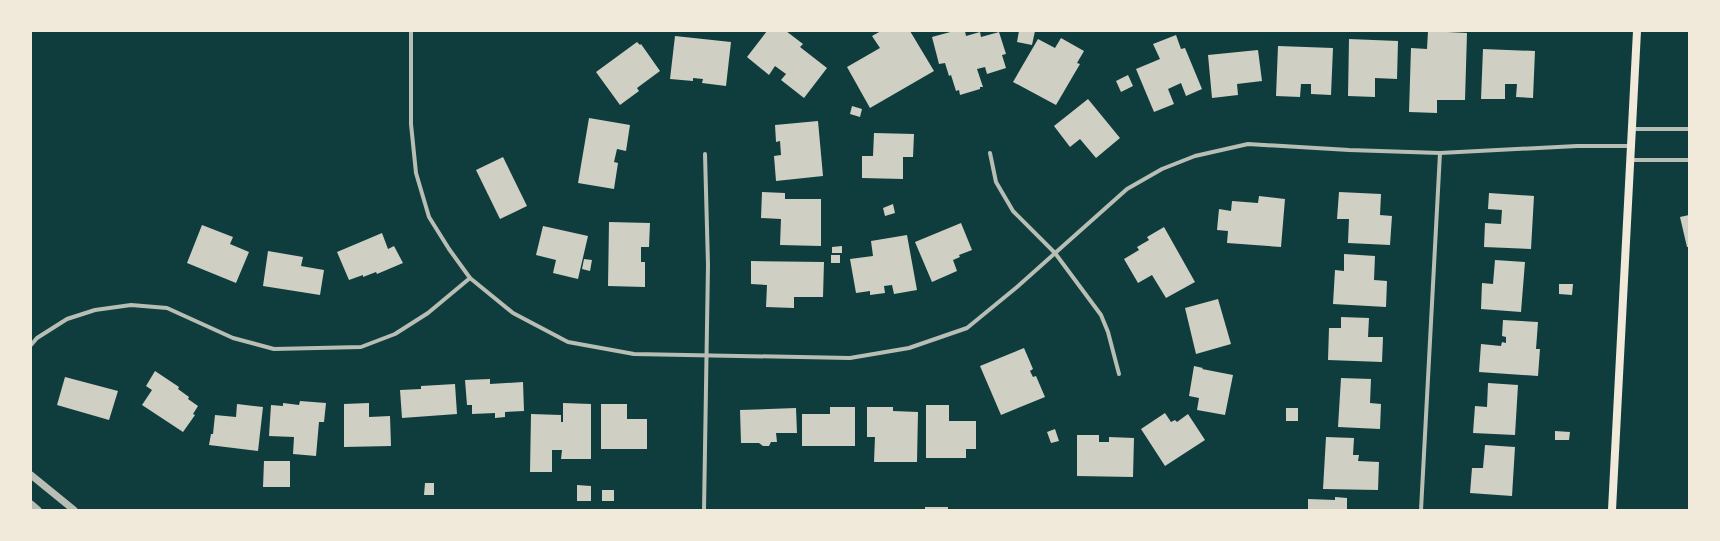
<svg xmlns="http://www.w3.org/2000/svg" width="1720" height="541" viewBox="0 0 1720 541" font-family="'Sofia Sans Condensed',sans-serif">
<rect width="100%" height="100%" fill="#0f3d3e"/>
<g fill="#cfcfc3">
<polygon points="767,31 786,31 803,44 800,47 827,68 804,98 781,80 786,74 775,66 769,75 747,57"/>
<polygon points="881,31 910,31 934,71 870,108 847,67 880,48 872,36"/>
<polygon points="954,31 965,31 966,36 980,32 981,37 999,32 1006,54 1002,55 1006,68 987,74 985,67 977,69 983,87 980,87 980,89 960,95 959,90 956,91 951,75 949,76 945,63 939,64 932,37"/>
<polygon points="1019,31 1035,31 1032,45 1017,42"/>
<polygon points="1428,31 1467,33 1465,100 1437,100 1437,113 1409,112 1411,48 1427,49"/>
<polygon points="1176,35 1181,49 1185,48 1202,89 1186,96 1181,83 1168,89 1174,104 1154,112 1136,69 1160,59 1153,44"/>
<polygon points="675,36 731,42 726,86 702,83 703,79 693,78 693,81 670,79"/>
<polygon points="1061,38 1084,51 1077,63 1080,64 1056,105 1013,82 1038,39 1055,48"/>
<polygon points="1349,39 1398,41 1397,79 1375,78 1375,97 1348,96"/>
<polygon points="637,42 640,45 641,44 660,71 637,88 639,91 620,105 596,72"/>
<polygon points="1278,46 1333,48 1331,95 1311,94 1311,84 1301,84 1300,97 1276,96"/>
<polygon points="1483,49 1535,51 1533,98 1516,97 1517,84 1505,84 1505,99 1481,99"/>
<polygon points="1258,50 1262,81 1237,84 1238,95 1212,98 1208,55"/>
<polygon points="1128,75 1133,86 1121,92 1116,81"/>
<polygon points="1088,99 1120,138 1096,158 1080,139 1070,147 1054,126"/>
<polygon points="852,106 862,109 860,117 850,114"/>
<polygon points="589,118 630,125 626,151 617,149 614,162 618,163 614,189 578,183"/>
<polygon points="818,121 823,176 776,181 774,156 781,155 780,141 776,142 775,125"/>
<polygon points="874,133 914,134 913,157 903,157 903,179 862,178 862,156 873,156"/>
<polygon points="503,157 527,206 500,219 476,170"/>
<polygon points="762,192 785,193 785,199 821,199 821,246 780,245 781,219 761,218"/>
<polygon points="1339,192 1381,194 1380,215 1392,216 1390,245 1348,243 1349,219 1337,219"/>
<polygon points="1489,193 1534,196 1531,249 1484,247 1485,223 1501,224 1502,210 1488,209"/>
<polygon points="1259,196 1285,199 1281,247 1227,243 1228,231 1217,230 1219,209 1231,211 1232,201 1258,203"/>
<polygon points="893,204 895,213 885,216 883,208"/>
<polygon points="1689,215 1689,247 1687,247 1680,217"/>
<polygon points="609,222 650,223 649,247 641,247 641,262 645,262 645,287 608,286"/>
<polygon points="961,223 972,250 959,255 960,257 953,260 957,271 932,282 915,242"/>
<polygon points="202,225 233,237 230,244 249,252 236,283 187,263"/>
<polygon points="543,226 588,236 578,279 553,273 556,260 536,255"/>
<polygon points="1164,227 1195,282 1166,298 1152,275 1138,283 1124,259 1139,250 1137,247 1149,240 1147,237"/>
<polygon points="382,233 388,249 394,246 403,263 377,274 376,272 363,277 363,275 349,280 337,252"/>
<polygon points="907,235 917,290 894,294 892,285 884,286 885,293 870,295 870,291 856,293 850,259 873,256 871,241"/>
<polygon points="842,246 842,253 832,253 832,247"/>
<polygon points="268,251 303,257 301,266 324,270 320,295 263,286"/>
<polygon points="1344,254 1375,256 1374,280 1387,281 1386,307 1333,304 1335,270 1344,271"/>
<rect x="831" y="255" width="9" height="8"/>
<polygon points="584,259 592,260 590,271 582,269"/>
<polygon points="1495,260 1525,262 1521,312 1481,309 1482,283 1493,284"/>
<polygon points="751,261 824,262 823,297 794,297 794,308 766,307 767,285 751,284"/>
<polygon points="1559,284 1573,284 1572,295 1559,294"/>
<polygon points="1218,299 1231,344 1196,354 1185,308"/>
<polygon points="1341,317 1369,318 1368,337 1383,337 1382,362 1328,360 1329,328 1341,328"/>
<polygon points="1503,320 1538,322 1536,349 1540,349 1538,376 1479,372 1481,344 1501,346 1502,342 1506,343 1506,337 1502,336"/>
<polygon points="1024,348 1033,369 1030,371 1033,377 1036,376 1045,397 1001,415 980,366"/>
<polygon points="1194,366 1203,368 1202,369 1233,375 1225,415 1197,410 1199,398 1189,396"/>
<polygon points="155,371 179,387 178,389 189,397 188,399 198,406 193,414 195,415 183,432 142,405 152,390 146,386"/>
<polygon points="65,377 118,391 109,420 57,405"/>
<polygon points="1341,378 1371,379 1370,403 1381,404 1380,429 1338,427"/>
<polygon points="490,379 490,384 523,382 524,411 505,412 505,417 495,418 495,413 472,414 472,405 467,405 465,380"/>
<polygon points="1488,383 1518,385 1515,435 1473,433 1475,406 1487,407"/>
<polygon points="455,384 457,414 402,418 400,390 421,389 421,386"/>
<polygon points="300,401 326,403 324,422 319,422 316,456 293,454 294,437 269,436 271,405 283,406 283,403 299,405"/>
<polygon points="369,403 369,417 390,416 391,446 344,447 344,404"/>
<polygon points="563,403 591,404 591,459 561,459 562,450 552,450 552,472 530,472 531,414 561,415 561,422 563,422"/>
<polygon points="237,404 263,407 258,451 209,445 211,434 213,434 215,415 236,417"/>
<polygon points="601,404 627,404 627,419 647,419 647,449 601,449"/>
<polygon points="926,405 949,405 949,421 976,421 976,449 966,449 966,458 926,458"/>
<polygon points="830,407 855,407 855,446 802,446 802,414 830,414"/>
<polygon points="867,407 893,407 893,411 918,412 917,462 874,462 875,437 867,437"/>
<polygon points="796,408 797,433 776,433 777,442 771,442 769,446 763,446 759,443 741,443 740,410"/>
<rect x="1286" y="408" width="12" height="13"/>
<polygon points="1165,413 1171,422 1175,420 1177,422 1188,414 1205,440 1165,466 1141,429"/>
<polygon points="1055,429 1059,441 1051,443 1047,432"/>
<polygon points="1555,431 1570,432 1569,440 1555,440"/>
<polygon points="1077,435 1099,435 1099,442 1109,442 1109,437 1134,438 1133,477 1077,476"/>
<polygon points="1326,437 1354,438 1353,455 1359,455 1358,461 1379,462 1378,490 1323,489"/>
<polygon points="1485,445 1515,447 1512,496 1470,493 1472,468 1483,468"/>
<polygon points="264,461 290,461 290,487 263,487"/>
<polygon points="425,483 434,483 434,495 424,495"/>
<polygon points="577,485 591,486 591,501 577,501"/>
<rect x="602" y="490" width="12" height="11"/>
<polygon points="1335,497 1347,498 1347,510 1308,510 1308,499 1335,500"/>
<rect x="925" y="507" width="23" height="3"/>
</g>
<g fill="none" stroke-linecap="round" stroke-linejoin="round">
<g stroke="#b8beb3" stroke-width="4">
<polyline points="411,31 411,124 416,173 429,217 449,249 470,278 513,313 568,342 634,354 850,358 909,348 967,328 1017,287 1127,189 1162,169 1195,156 1248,144 1349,150 1440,153 1577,146 1630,146"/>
<polyline points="1631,129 1689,129"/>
<polyline points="990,153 996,182 1013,211 1055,253 1101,315 1108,332 1119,374"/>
<polyline points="1629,160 1689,160"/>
<polyline points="31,345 37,338 67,319 95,310 131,305 167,308 233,338 274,349 361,347 395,334 428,313 470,278"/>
<polyline points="704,510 708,265 705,154"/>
<polyline points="1421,510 1440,153"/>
</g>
<g stroke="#b8beb3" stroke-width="7">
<polyline points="31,475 74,510"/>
<polyline points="31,504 38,510"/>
</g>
<polyline stroke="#f1e9da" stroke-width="8" points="1612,510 1637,31"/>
</g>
<rect width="1720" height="541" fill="none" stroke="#f1e9da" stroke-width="64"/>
</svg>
